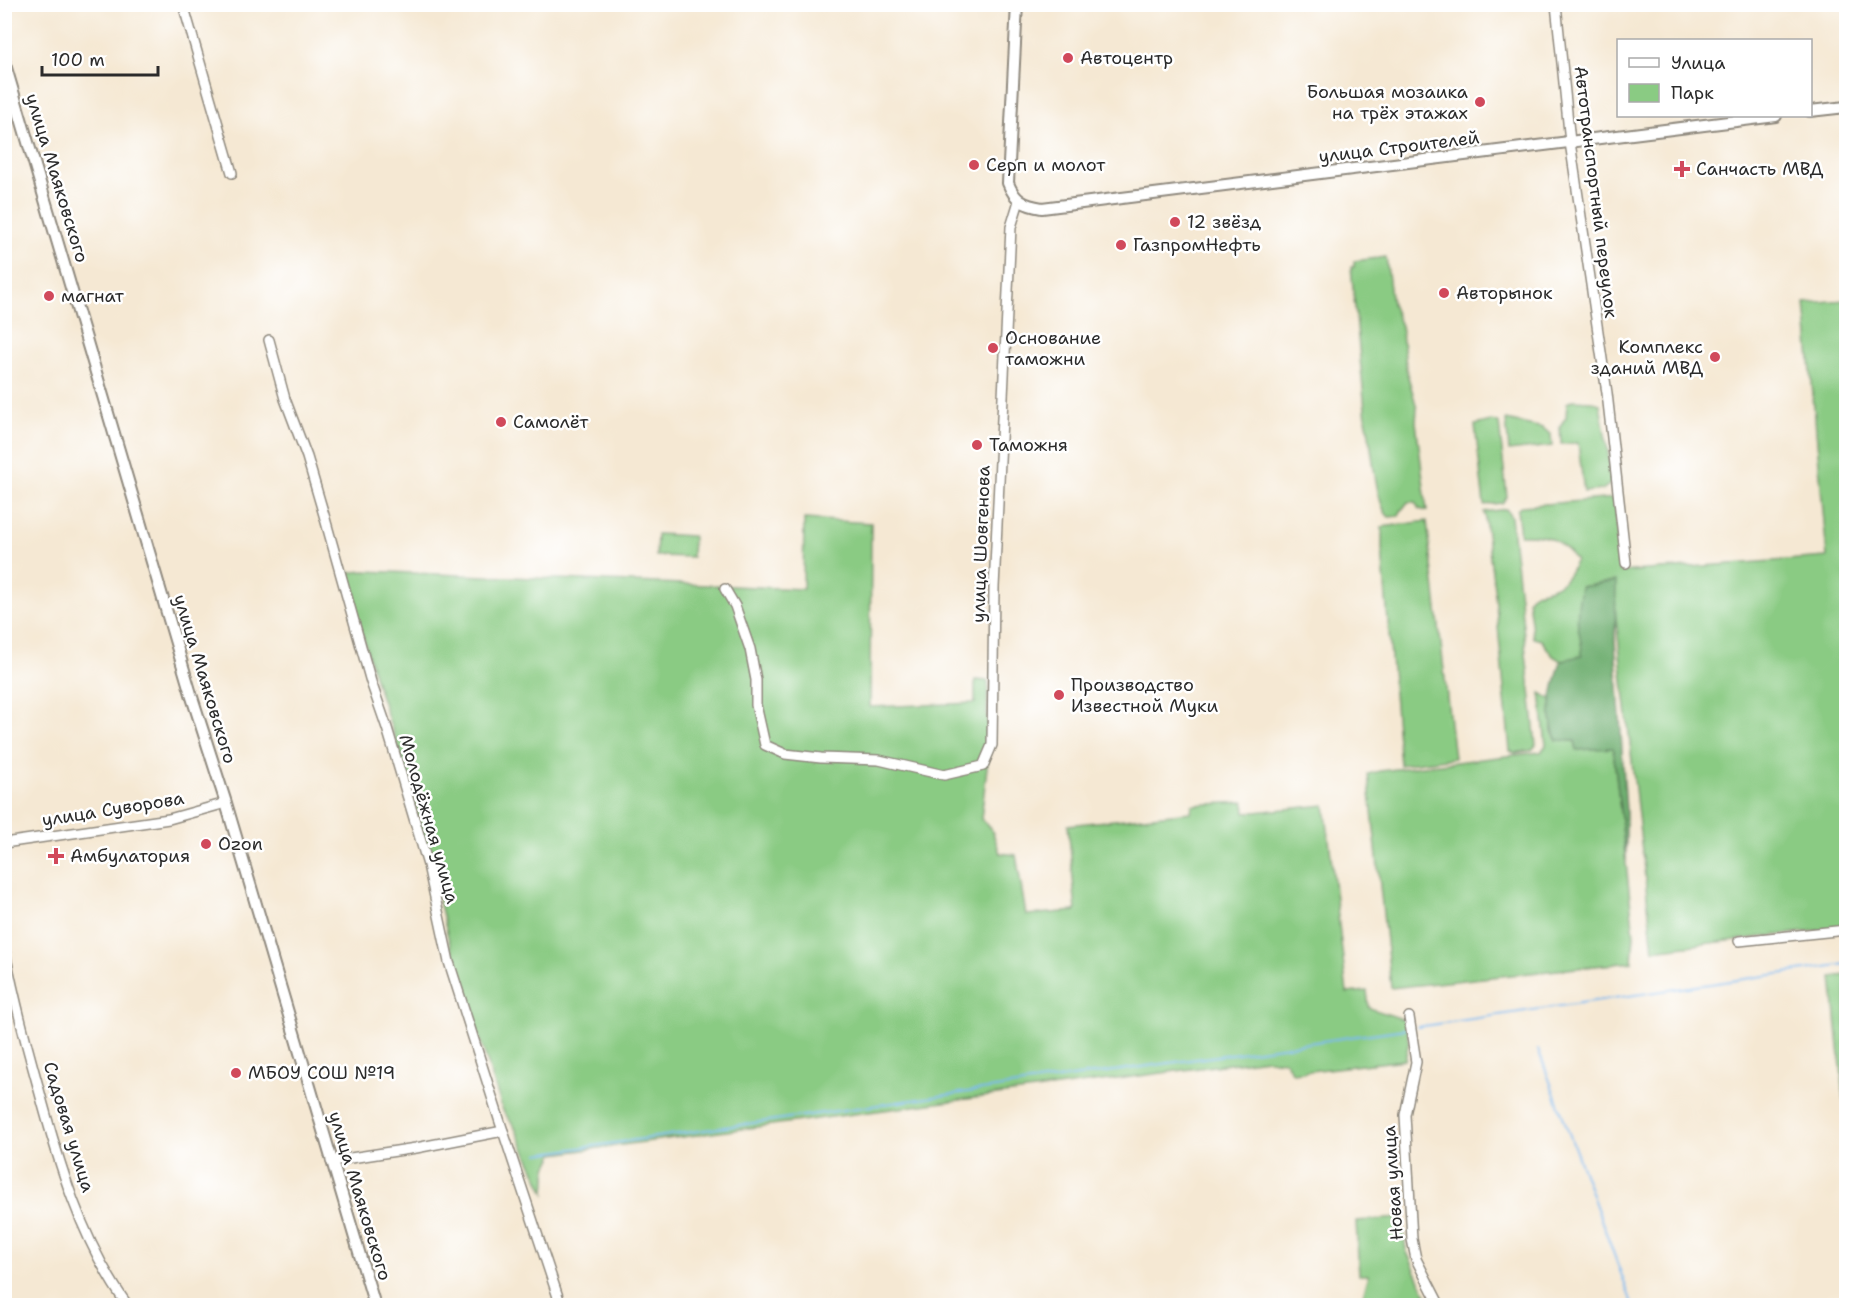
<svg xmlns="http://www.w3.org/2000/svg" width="1851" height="1310" viewBox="0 0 1851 1310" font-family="'Shantell Sans',sans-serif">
<rect width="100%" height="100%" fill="#fff"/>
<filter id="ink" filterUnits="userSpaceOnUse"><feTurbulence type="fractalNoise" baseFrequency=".0167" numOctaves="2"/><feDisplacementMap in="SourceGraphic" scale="12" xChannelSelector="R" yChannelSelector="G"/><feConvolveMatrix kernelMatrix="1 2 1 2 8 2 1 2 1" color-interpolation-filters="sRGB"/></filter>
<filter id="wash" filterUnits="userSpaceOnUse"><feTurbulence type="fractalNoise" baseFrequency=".008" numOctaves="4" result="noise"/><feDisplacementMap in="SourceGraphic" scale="24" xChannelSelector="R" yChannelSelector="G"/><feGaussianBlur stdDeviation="1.35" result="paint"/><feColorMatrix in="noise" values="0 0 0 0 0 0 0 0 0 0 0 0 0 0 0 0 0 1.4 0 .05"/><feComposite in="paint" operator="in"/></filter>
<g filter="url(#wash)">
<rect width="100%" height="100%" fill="#f5e8d3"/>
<g fill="#8acb83" stroke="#5a7b57" stroke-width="1.5">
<path d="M1386,257L1392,304L1401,326L1407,373L1417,408L1416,422L1427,511L1419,509L1415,502H1408L1401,511L1399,516L1389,517C1375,507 1372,440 1366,419L1351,267H1354V261Z"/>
<path d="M1846,300V927L1653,950L1612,582L1581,587L1578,627L1582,640V656L1561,661L1553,656L1541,640L1533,638L1528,599C1535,590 1544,591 1554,587C1566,582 1571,570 1576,560C1557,538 1548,534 1520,535L1517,510L1522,506L1615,498L1620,572L1827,557L1805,303Z"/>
<polygon points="1573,400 1591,401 1600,404 1613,482 1602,490 1584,492 1578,443 1561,444 1560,426 1566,417 1567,403"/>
<polygon points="1506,420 1543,428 1551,435 1552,446 1509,451"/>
<polygon points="1491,421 1499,423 1507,497 1502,503 1484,505 1475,425"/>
<polygon points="1506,509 1511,516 1536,745 1532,750 1515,753 1510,751 1495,595 1484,512"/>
<polygon points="804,519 871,523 870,707 975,703 975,680 988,681 987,715 989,750 981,819 991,828 1000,853 1016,855 1026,915 1076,911 1068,825 1191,812 1192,805 1244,802 1245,813 1325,805 1347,993 1367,991 1369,1008 1406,1020 1409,1041 1405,1060 1293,1073 1285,1061 1267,1059 554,1154 547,1168 545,1193 514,1126 503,1111 451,949 411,786 376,682 345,573 364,571 803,589"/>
<polygon points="1427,521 1454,758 1400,765 1382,550 1382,527"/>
<polygon points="657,534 693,536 692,557 656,556"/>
<polygon points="1540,693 1551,699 1552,731 1557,740 1575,741 1577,750 1613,747 1634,935 1632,962 1391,988 1368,774 1380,771 1541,752 1546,745"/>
<polygon points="1846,975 1846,1117 1832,977"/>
<polygon points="1402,1218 1406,1250 1431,1305 1360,1305 1369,1275 1359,1275 1356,1221"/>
</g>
<path fill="#6faf71" stroke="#4d6d4e" stroke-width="1.5" d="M1616,581L1615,640L1626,811V861L1613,748L1577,750L1575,741L1557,740C1544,716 1554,685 1561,661L1582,655C1582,642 1580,638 1578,626C1576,613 1579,600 1581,587Z"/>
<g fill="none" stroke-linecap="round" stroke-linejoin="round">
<g stroke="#7cb9ef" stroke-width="2">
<polyline points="1417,1027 1846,964"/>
<polyline points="1538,1049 1633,1306"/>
<polyline points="538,1154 1405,1029"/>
</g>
</g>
</g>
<g filter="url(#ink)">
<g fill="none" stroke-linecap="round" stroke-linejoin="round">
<g stroke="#908a7f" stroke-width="12">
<g id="minor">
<polyline points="183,4 232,173"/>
<polyline points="1556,4 1570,142 1607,393 1626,563"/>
<polyline points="269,340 285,399 307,457 324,515 371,682 387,728 428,865 449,962 500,1122 561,1306"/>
<polyline points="725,589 735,606 750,649 756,680 756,705 765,745 785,754 821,758 879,760 944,775 983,766 992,745 994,588 1008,291 1011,227 1019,201"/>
<polyline points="4,843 169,819 226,803"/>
<polyline points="1739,941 1846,930"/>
<path d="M4,947C13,994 25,1040 38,1086C58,1161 81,1241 128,1306"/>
<polyline points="1409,1017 1416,1062 1405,1115 1412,1239 1416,1259 1440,1306"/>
<polyline points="331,1161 416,1148 503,1131"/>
</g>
</g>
<g stroke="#908a7f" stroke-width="14">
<g id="tertiary">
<path d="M1017,4L1008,183C1015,201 1024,205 1042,208L1776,116"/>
<polyline points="4,61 191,694 226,803 375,1306"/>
<polyline points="1810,111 1846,107"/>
</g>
</g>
<use href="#minor" stroke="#fff" stroke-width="9"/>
<use href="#tertiary" stroke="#fff" stroke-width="10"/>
</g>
</g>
<g fill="#d1495b" stroke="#fff" stroke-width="2">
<circle cx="1068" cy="58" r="6"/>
<circle cx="1480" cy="102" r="6"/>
<circle cx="974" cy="165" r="6"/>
<path d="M1679 160h6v6h6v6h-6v6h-6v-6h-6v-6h6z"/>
<circle cx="1175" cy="222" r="6"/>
<circle cx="1121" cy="245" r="6"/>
<circle cx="1444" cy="293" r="6"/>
<circle cx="49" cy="296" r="6"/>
<circle cx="993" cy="348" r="6"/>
<circle cx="1715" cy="357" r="6"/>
<circle cx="501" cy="422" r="6"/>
<circle cx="977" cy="445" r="6"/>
<circle cx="1059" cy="695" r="6"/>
<circle cx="206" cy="844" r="6"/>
<path d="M53 847h6v6h6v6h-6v6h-6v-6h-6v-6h6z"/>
<circle cx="236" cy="1073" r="6"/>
</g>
<g text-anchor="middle" stroke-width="5" stroke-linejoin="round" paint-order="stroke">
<g font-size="18" fill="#2b2b2b" stroke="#fff" text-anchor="start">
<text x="1080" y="64">Автоцентр</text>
<text x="1468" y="98" text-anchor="end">Большая мозаика<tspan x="1468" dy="21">на трёх этажах</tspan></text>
<text x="986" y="171">Серп и молот</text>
<text x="1696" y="175">Санчасть МВД</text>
<text x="1187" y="228">12 звёзд</text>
<text x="1133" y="251">ГазпромНефть</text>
<text x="1456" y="299">Авторынок</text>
<text x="61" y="302">магнат</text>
<text x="1005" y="344">Основание<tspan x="1005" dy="21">таможни</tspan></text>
<text x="1703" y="353" text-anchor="end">Комплекс<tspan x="1703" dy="21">зданий МВД</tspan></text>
<text x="513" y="428">Самолёт</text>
<text x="989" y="451">Таможня</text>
<text x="1071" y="691">Производство<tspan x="1071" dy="21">Известной Муки</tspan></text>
<text x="218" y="850">Ozon</text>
<text x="70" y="862">Амбулатория</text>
<text x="248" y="1079">МБОУ СОШ №19</text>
</g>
<g font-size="18" fill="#2b2b2b" stroke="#fff">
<text transform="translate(1399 147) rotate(-7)" y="6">улица Строителей</text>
<text transform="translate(57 178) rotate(73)" y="6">улица Маяковского</text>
<text transform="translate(1596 192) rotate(83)" y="6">Автотранспортный переулок</text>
<text transform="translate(981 544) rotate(-88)" y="6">улица Шовгенова</text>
<text transform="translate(205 679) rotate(73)" y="6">улица Маяковского</text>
<text transform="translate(113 809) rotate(-9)" y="6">улица Суворова</text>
<text transform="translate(429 819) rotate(74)" y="6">Молодёжная улица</text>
<text transform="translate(69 1127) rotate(73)" y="6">Садовая улица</text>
<text transform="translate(1393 1183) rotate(-94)" y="6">Новая улица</text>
<text transform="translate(360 1196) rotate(73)" y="6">улица Маяковского</text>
</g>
</g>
<rect width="1851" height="1310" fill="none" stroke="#fff" stroke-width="24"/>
<rect x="1617" y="39" width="195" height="78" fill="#ffffff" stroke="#aaaaaa" stroke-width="1.5"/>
<rect x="1629" y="58" width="30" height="9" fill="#ffffff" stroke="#aaaaaa" stroke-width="1.5"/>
<text x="1671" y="69" font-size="18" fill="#2b2b2b">Улица</text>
<rect x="1629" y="84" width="30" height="18" fill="#8acb83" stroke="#aaaaaa" stroke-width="1.5"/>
<text x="1671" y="99" font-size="18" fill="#2b2b2b">Парк</text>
<path d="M42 66v9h116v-9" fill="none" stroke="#2b2b2b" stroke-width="3"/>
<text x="51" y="66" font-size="18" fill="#2b2b2b" stroke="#ffffff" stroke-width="4.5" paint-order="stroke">100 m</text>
</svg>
